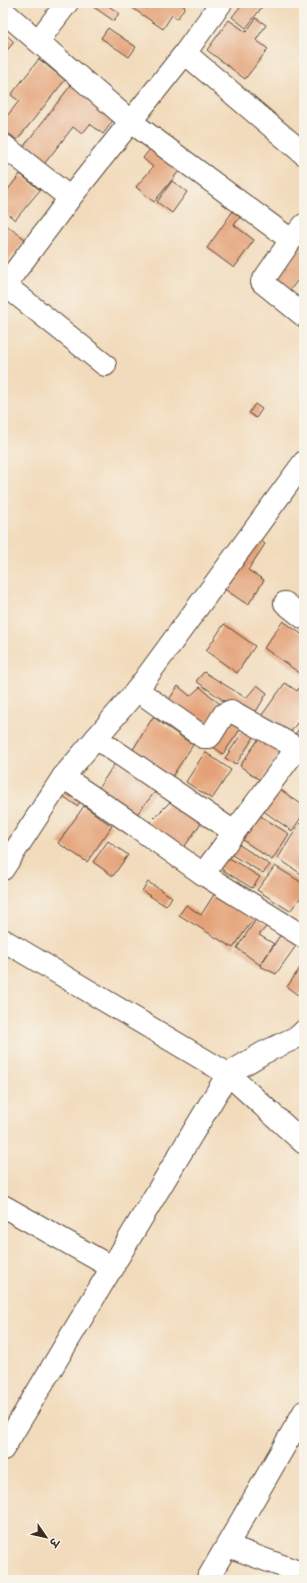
<svg xmlns="http://www.w3.org/2000/svg" width="307" height="1583" viewBox="0 0 307 1583" font-family="Delius,'Playpen Sans Deva',sans-serif">
<rect width="100%" height="100%" fill="#f7f3e8"/>
<filter id="ink" filterUnits="userSpaceOnUse"><feTurbulence type="fractalNoise" baseFrequency=".025" numOctaves="2"/><feDisplacementMap in="SourceGraphic" scale="8" xChannelSelector="R" yChannelSelector="G"/><feConvolveMatrix kernelMatrix="1 2 1 2 8 2 1 2 1" color-interpolation-filters="sRGB"/></filter>
<filter id="wash" filterUnits="userSpaceOnUse"><feTurbulence type="fractalNoise" baseFrequency=".012" numOctaves="4" result="noise"/><feDisplacementMap in="SourceGraphic" scale="16" xChannelSelector="R" yChannelSelector="G"/><feGaussianBlur stdDeviation="0.9" result="paint"/><feColorMatrix in="noise" values="0 0 0 0 0 0 0 0 0 0 0 0 0 0 0 0 0 1.4 0 .05"/><feComposite in="paint" operator="in"/></filter>
<g filter="url(#wash)">
<rect width="100%" height="100%" fill="#f2dbbc"/>
<g id="blocks">
<g fill="#e4a177">
<polygon points="88,3 104,3 119,13 114,21"/>
<polygon points="129,3 179,3 185,7 177,19 172,15 163,29 128,5"/>
<polygon points="243,3 265,3 246,28 232,17"/>
<polygon points="256,18 266,25 256,40 268,49 245,79 207,50 229,20 246,32"/>
<polygon points="108,28 136,47 129,57 101,38"/>
<polygon points="3,32 14,42 3,55"/>
<polygon points="39,59 65,80 17,140 3,129 3,121 19,101 11,95"/>
<polygon points="71,85 114,119 103,134 90,124 82,134 73,127 41,168 20,151"/>
<polygon points="151,148 179,171 154,202 136,187 153,167 143,158"/>
<polygon points="20,174 40,190 15,220 3,210 3,196"/>
<polygon points="172,181 187,192 172,213 157,202"/>
<polygon points="233,211 240,217 234,225 254,240 234,268 207,248"/>
<polygon points="3,223 25,239 3,269"/>
<polygon points="304,241 304,272 287,294 273,284"/>
<polygon points="255,404 262,409 256,418 249,413"/>
<polygon points="255,537 265,544 248,570 264,580 248,605 223,588"/>
<polygon points="283,621 304,636 304,676 264,648"/>
<polygon points="224,624 255,646 237,673 206,651"/>
<polygon points="204,672 246,698 257,685 267,693 251,720 196,681"/>
<polygon points="304,682 304,713 288,736 259,719 285,683 297,691"/>
<polygon points="178,686 190,696 200,687 220,704 202,729 166,704"/>
<polygon points="231,715 244,724 223,754 211,745"/>
<polygon points="153,717 193,745 169,781 129,756"/>
<polygon points="304,722 304,743 294,736"/>
<polygon points="247,726 258,731 236,764 225,758"/>
<polygon points="262,734 284,749 261,781 240,766"/>
<polygon points="205,752 231,770 212,799 186,782"/>
<polygon points="118,759 159,787 132,820 93,796"/>
<polygon points="64,780 85,795 77,806 56,791"/>
<polygon points="278,788 304,806 304,813 292,831 262,810"/>
<polygon points="171,801 183,811 188,806 203,820 178,856 144,828"/>
<polygon points="84,806 112,826 87,862 58,843"/>
<polygon points="254,812 289,834 272,860 237,836"/>
<polygon points="300,823 304,826 304,876 278,858"/>
<polygon points="232,840 270,865 263,873 225,851"/>
<polygon points="108,841 128,855 113,876 93,862"/>
<polygon points="223,854 260,877 252,888 216,866"/>
<polygon points="275,866 304,884 304,893 290,911 257,890"/>
<polygon points="148,882 172,897 166,906 142,891"/>
<polygon points="220,885 259,911 233,948 179,915 186,905 201,915"/>
<polygon points="256,919 267,926 259,935 274,944 260,965 237,948"/>
<polygon points="285,928 300,940 276,974 260,966"/>
<polygon points="304,962 304,989 299,996 287,987"/>
</g>
</g>
</g>
<g filter="url(#ink)">
<use href="#blocks" fill-opacity="0" stroke="#564536" stroke-width="1"/>
<g fill="none" stroke-linecap="round" stroke-linejoin="round">
<g stroke="#564536" stroke-width="24">
<g id="minor">
<polyline points="3,11 130,121 291,240 262,282 304,316"/>
<polyline points="38,41 67,3"/>
<polyline points="185,53 304,154"/>
<polyline points="3,145 70,198"/>
<polyline points="291,240 304,225"/>
<polyline points="3,284 5,285 70,198 185,53 221,3"/>
<polyline points="5,285 105,365"/>
<polyline points="285,603 304,618"/>
<polyline points="137,690 203,737 209,737 211,735 224,714 231,711 304,752"/>
<polyline points="96,738 234,832"/>
<polyline points="63,777 134,825 203,874 304,937"/>
<polyline points="3,869 63,777 137,690 304,462"/>
<polyline points="203,874 297,748"/>
<polyline points="3,940 228,1074 263,1053 299,1036 304,1031"/>
<polyline points="3,1206 113,1268"/>
<polyline points="3,1449 228,1074 304,1143"/>
<polyline points="228,1546 304,1574"/>
<polyline points="207,1580 304,1412"/>
</g>
</g>
<use href="#minor" stroke="#fff" stroke-width="22"/>
</g>
</g>
<rect width="307" height="1583" fill="none" stroke="#f7f3e8" stroke-width="16"/>
<g transform="translate(46 1537) rotate(124)" stroke="#f7f3e8" stroke-width="3" paint-order="stroke">
<path d="M0-3L7 15L0 10L-7 15Z" fill="#3b2a1e"/>
<text y="-6" font-size="11" font-weight="bold" text-anchor="middle" fill="#3b2a1e">उ</text>
</g>
</svg>
